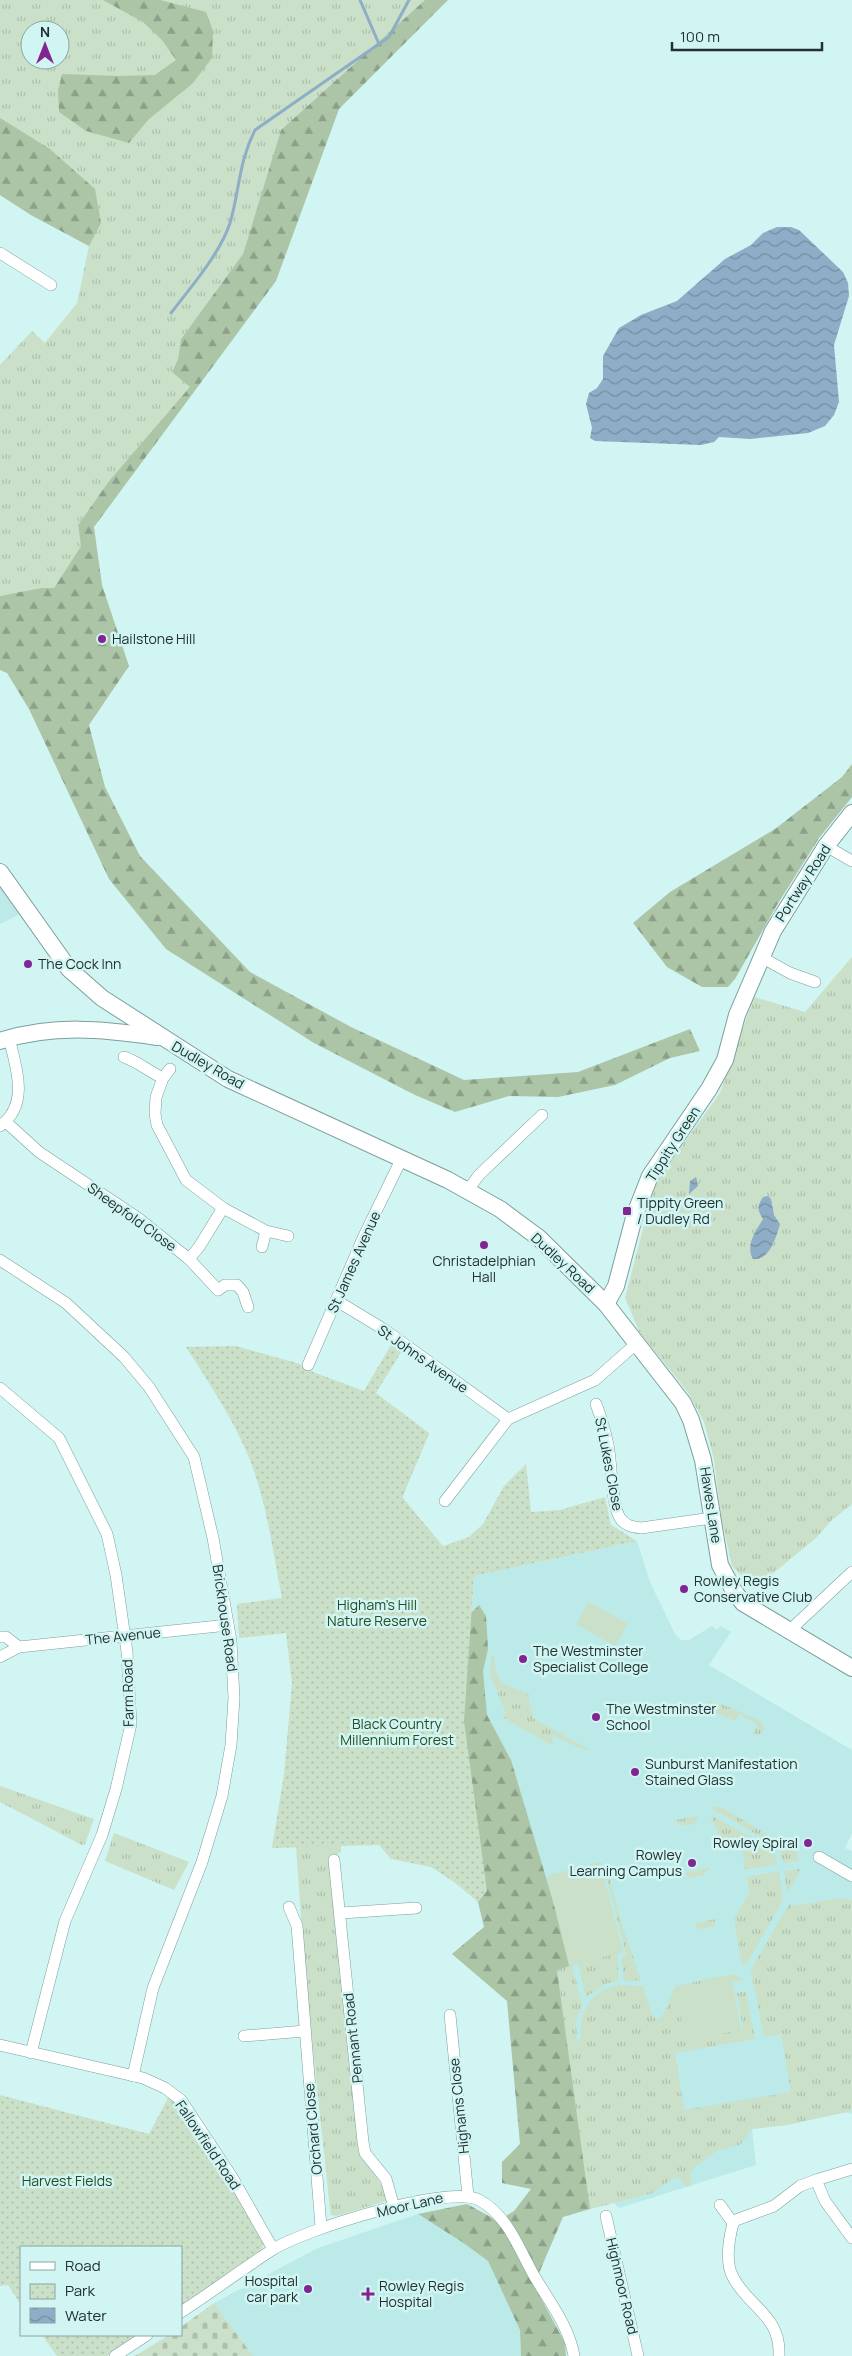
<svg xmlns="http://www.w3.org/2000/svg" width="852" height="2356" viewBox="0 0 852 2356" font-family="Manrope,sans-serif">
<defs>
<pattern id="grass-tufts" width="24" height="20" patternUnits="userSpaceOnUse" patternTransform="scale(1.25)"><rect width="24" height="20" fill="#cbe0c8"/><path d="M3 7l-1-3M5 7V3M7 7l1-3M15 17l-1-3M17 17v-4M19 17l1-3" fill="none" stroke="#aec0ac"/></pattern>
<pattern id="forest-firs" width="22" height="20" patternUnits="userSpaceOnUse" patternTransform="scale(1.25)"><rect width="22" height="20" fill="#abc5a6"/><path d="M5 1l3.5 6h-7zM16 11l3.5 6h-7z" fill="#8ba088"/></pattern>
<pattern id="cemetery-stones" width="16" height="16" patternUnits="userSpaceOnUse" patternTransform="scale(1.25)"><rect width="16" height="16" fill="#cbe0c8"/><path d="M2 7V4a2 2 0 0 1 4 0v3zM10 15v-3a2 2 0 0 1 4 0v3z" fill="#aec0ac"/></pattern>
<pattern id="park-dots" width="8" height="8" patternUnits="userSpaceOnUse" patternTransform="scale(1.25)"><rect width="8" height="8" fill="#cbe0c8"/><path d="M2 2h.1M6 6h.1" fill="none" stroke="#aec0ac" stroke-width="1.8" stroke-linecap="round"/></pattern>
<pattern id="water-waves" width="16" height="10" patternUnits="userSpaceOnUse" patternTransform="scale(1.25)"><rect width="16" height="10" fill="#8eadc7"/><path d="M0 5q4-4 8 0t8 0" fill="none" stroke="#748da2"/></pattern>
</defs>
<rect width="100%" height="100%" fill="#d0f5f3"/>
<g fill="#bbeae8">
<polygon points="0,887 20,914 0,924"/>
<polygon points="637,1541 650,1582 675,1634 681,1640 689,1640 712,1626 717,1630 720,1626 731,1632 709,1665 852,1750 852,1833 845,1848 852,1851 852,2114 844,2112 787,2125 752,2129 756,2165 619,2208 614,2203 590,2209 557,1969 568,1966 464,1721 474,1576"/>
<polygon points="418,2214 462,2242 488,2261 520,2330 521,2356 253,2356 214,2303 318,2248"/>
</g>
<g fill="url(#grass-tufts)" fill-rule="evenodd">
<path d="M0,0H425L281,130L243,254L181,339L178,359L172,372L191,387L109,481L78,525L81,546L54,588H41L0,596V365L32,331L45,343L77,303L89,246L31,215L0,195ZM30,30H60V60H30Z"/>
<polygon points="852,957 852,1504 832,1520 816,1538 754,1589 732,1566 721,1516 714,1459 704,1422 687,1391 640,1333 625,1298 655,1183 720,1093 754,997 805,1012"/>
<polygon points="491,1655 494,1656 495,1669 500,1682 528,1694 533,1718 588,1749 587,1751 552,1735 553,1746 502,1717 506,1713 490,1675"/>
<path d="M709,1701C714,1700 755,1718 762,1722L764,1729L761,1735L753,1734L758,1725L739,1714L735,1721C726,1716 711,1713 706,1707Z"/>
<polygon points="0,1786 94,1819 85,1844 82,1845 0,1802"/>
<polygon points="719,1806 797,1852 798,1861 783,1863 780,1848 711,1808"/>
<polygon points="711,1815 774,1851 777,1864 745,1870 742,1849 719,1837"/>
<polygon points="698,1816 695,1824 682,1826 677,1824 676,1820"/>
<polygon points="114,1833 189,1862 174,1890 105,1861"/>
<polygon points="341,1845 341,1852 333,1856 331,1862 372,2169 386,2193 386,2201 336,2216 331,2215 330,2209 306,1985 296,1847"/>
<polygon points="708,1868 704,1875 690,1878 686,1875 686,1872"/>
<polygon points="799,1869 800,1871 787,1893 784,1871"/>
<polygon points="779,1871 783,1900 746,1965 742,1965 734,1919 749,1893 747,1877"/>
<polygon points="606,1876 609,1876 622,1925 641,1980 624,1981 621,1959 626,1954"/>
<path d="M840,1898L852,1900V2111L787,2125L752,2129L740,2145L718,2150L693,2168L690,2176L692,2185L687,2187L679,2178H673L653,2193L590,2209L557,1969L572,1965L582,2004L576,2021L577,2041L581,2039C578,2015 590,1991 616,1986C624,1985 634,1986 643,1986L653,2017L658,2019C668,2014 669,1995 676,1986L733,1974L744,1980L733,1982L732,1979L685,2040L743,2029L737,1993L746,1991L755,2039L675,2053L684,2110L791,2092L781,2034L764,2037L751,1970L789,1904L794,1906Z"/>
<polygon points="717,1919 714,1926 700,1929 696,1927 695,1923"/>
<polygon points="618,1953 618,1981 605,1984 586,1997 578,1963"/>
</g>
<g fill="url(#forest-firs)">
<polygon points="103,0 160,0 206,12 213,31 212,58 193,83 148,120 129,143 86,131 59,112 58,91 62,74 118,76 155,75 176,60 162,40 143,22"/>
<polygon points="425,0 448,0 339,109 276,281 94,527 102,585 129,666 89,725 105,787 140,856 250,972 351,1027 464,1080 578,1072 690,1029 700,1051 670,1058 615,1085 558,1097 509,1096 455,1112 415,1095 314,1043 166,949 109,879 29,709 7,673 0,670 0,596 41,588 54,588 81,546 78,525 109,481 190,387 172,372 178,359 181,339 243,254 281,130"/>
<polygon points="0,118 50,149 95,189 101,223 89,246 31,215 0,195"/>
<polygon points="852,764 852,797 819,838 777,905 735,979 728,987 702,987 667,967 633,923 670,892 775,829 842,777"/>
<polygon points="429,1433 402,1497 458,1569 471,1613 479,1605 486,1616 488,1649 483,1671 487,1715 511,1760 572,1965 557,1970 590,2209 563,2217 539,2273 541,2287 536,2289 565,2343 566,2356 521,2356 520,2330 488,2261 462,2242 418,2214 467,2204 498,2221 514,2211 531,2189 502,2183 502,2162 520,2144 507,2001 452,1954 484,1927 478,1902 453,1871 303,1482"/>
</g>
<polygon fill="url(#cemetery-stones)" points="214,2303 253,2356 135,2356 169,2335 181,2335 181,2327"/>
<g fill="url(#park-dots)">
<path d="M392,1343L403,1349L376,1393L429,1433L402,1497L443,1546L469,1537L483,1524L504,1486L526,1464L531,1512L560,1510L605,1497L611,1525L637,1541L474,1576L464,1721L487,1891L478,1902L454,1882L431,1867L391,1859L379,1845L272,1848L284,1774L292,1683L286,1633L239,1638L237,1604L282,1598C273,1553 267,1504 250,1460C234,1420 209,1383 186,1347L236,1346L300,1364L313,1372L364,1391Z"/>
<polygon points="0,2095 149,2134 169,2096 214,2158 265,2241 260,2253 181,2306 181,2247 21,2247 21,2305 8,2285 0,2286"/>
<polygon points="42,2335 139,2335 107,2356 57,2356"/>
</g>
<g fill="#cbe0c8">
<polygon points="589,1602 628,1624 615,1646 576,1624"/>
<polygon points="600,1862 623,1952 569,1966 547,1876"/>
<polygon points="732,1978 741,2030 685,2040 676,1988"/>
</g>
<g fill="url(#water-waves)">
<polygon points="777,227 791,227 799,230 843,272 848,283 849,296 834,345 839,402 834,415 825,426 808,433 750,439 719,437 714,442 701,445 595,441 590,438 592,428 586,404 589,393 597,388 603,379 603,356 619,328 641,315 677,301 725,259 751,245 763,233"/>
<polygon points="696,1177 698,1186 689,1194 690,1181"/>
<path d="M768,1196L771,1199L774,1215L780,1224C776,1237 770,1261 753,1259C745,1245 756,1231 763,1219C757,1210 757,1206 763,1197Z"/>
</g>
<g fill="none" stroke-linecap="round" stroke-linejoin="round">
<g stroke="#8eadc7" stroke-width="3">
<polyline points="360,0 379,44"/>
<path d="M171,313C190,288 220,254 230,223C240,189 238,164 255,130L389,37L409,0"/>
</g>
<g stroke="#7c9f9d" stroke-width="12">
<g id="street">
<polyline points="0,253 51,285"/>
<polyline points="826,846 852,861"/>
<polyline points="761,957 790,973 815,982"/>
<path d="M124,1057C139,1062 149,1072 163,1078"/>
<polyline points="170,1069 163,1078 156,1097 155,1114 157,1125 186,1180 223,1208 199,1247 189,1259"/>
<polyline points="6,1122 39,1152 138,1218 189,1259 218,1290 225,1285 237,1285 243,1292 248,1307"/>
<path d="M0,1126C30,1105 16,1067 9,1038"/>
<polyline points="468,1190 479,1175 542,1115"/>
<polyline points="223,1208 266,1231 288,1236"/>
<polyline points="262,1247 266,1231"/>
<polyline points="0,1260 66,1303 124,1357 149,1387 194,1457 213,1538 231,1641 234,1698 231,1745 222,1796 202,1862 153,1988 133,2076"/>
<polyline points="337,1301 385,1330 508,1419"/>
<polyline points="308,1365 364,1236 401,1160"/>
<polyline points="0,1388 59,1438 107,1534 116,1575 127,1652 131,1724 116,1789 102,1835 65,1921 31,2053"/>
<path d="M596,1404C601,1417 605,1431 608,1445C612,1464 611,1504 620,1518C625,1526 633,1527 641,1528L712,1518"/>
<polyline points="445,1501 508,1419 595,1380 637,1343"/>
<polyline points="789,1631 852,1572"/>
<polyline points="0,1637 6,1637 19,1647"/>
<polyline points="0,1657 19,1647 228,1625"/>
<polyline points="819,1857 852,1876"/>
<polyline points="334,1860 363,2142 365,2153 386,2179 394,2207"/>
<polyline points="289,1907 297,1926 321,2227"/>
<polyline points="341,1913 416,1908"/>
<polyline points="450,2015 468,2196"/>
<polyline points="244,2036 305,2031"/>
<polyline points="0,2045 143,2078 165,2088 181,2100 232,2177 273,2249"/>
<polyline points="816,2180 852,2169"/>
<polyline points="720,2205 733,2223"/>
<polyline points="606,2216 638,2356"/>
<path d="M181,2312C212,2292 241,2270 272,2250C303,2230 448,2184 479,2200C506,2214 518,2246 532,2272C547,2299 569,2325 574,2356"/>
<polyline points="115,2356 147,2335"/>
<path d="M779,2356C781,2315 748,2307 733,2277C725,2263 729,2239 733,2223L736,2220L774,2206L800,2186L816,2180L825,2201L852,2238"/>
</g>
</g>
<g stroke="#7c9f9d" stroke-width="18">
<g id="secondary">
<polyline points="0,872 69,969 102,998 228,1079 448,1180 500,1209 539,1238 606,1304 683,1403 691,1420 703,1460 720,1565 734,1591 743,1603 852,1668"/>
<path d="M0,1041C53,1024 103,1029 157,1037"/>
<polyline points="606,1304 616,1286 635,1214 650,1176 709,1089 725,1060 737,1015 773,931 826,846 852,813"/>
</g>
</g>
<use href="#street" stroke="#fff" stroke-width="11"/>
<use href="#secondary" stroke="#fff" stroke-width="16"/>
</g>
<g fill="#802592" stroke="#d0f5f3" stroke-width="2">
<circle cx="102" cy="639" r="5"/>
<circle cx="28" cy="964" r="5"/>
<rect x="622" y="1206" width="10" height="10" rx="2.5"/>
<circle cx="484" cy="1245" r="5"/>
<circle cx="684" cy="1589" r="5"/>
<circle cx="523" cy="1659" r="5"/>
<circle cx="596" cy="1717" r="5"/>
<circle cx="635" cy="1772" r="5"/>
<circle cx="808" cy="1843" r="5"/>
<circle cx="692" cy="1863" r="5"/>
<circle cx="308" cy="2289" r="5"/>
<path d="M365.5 2286.5h5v5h5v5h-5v5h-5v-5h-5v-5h5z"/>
</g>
<g text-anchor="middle" stroke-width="5" stroke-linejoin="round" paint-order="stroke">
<g font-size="14" fill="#223030" stroke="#d0f5f3" text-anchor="start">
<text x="112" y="644">Hailstone Hill</text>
<text x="38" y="969">The Cock Inn</text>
<text x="637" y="1208">Tippity Green<tspan x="637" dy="16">/ Dudley Rd</tspan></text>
<text x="484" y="1266" text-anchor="middle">Christadelphian<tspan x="484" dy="16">Hall</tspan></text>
<text x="694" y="1586">Rowley Regis<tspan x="694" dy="16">Conservative Club</tspan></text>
<text x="533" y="1656">The Westminster<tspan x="533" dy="16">Specialist College</tspan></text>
<text x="606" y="1714">The Westminster<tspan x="606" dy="16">School</tspan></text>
<text x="645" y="1769">Sunburst Manifestation<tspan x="645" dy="16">Stained Glass</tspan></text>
<text x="798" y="1848" text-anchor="end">Rowley Spiral</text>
<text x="682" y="1860" text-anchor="end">Rowley<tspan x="682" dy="16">Learning Campus</tspan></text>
<text x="298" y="2286" text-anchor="end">Hospital<tspan x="298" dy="16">car park</tspan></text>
<text x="379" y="2291">Rowley Regis<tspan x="379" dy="16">Hospital</tspan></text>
</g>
<g font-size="14" fill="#223030" stroke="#d0f5f3">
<text transform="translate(803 883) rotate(-57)" y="5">Portway Road</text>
<text transform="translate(208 1065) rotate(30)" y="5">Dudley Road</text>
<text transform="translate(673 1144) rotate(-57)" y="5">Tippity Green</text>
<text transform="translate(132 1217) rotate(36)" y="5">Sheepfold Close</text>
<text transform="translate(354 1262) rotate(-66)" y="5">St James Avenue</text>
<text transform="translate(563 1263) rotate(43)" y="5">Dudley Road</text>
<text transform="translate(423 1359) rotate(35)" y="5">St Johns Avenue</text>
<text transform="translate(609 1464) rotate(79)" y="5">St Lukes Close</text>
<text transform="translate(711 1505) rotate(81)" y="5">Hawes Lane</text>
<text transform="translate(225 1618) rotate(82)" y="5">Brickhouse Road</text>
<text transform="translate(123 1636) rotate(-6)" y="5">The Avenue</text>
<text transform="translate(128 1693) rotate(-91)" y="5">Farm Road</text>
<text transform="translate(353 2038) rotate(-96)" y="5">Pennant Road</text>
<text transform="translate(459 2106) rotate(-96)" y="5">Highams Close</text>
<text transform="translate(313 2129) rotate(-95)" y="5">Orchard Close</text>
<text transform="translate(208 2145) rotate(56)" y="5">Fallowfield Road</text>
<text transform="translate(410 2205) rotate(-13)" y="5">Moor Lane</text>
<text transform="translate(622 2286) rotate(77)" y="5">Highmoor Road</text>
</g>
<g font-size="14" fill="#274c22" stroke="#d0f5f3">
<text x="377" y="1610">Higham's Hill<tspan x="377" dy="16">Nature Reserve</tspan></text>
<text x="397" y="1729">Black Country<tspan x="397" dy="16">Millennium Forest</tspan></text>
<text x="67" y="2186">Harvest Fields</text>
</g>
</g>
<rect x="20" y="2246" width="162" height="90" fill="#d0f5f3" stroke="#8aa6a5"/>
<rect x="30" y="2262" width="25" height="8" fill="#ffffff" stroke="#8aa6a5"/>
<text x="65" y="2271" font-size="15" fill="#223030">Road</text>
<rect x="30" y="2284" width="25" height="15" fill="url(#park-dots)" stroke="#8aa6a5"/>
<text x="65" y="2296" font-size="15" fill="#223030">Park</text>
<rect x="30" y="2308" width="25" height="15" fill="url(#water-waves)" stroke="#8aa6a5"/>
<text x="65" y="2321" font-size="15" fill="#223030">Water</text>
<g transform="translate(45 45)"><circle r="24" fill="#d0f5f3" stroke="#8aa6a5"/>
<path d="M0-4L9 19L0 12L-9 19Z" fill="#802592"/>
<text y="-8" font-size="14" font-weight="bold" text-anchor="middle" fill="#223030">N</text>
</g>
<path d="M672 42v8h150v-8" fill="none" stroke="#223030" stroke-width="2.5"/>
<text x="680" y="42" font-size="15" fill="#223030" stroke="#d0f5f3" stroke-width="4" paint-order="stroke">100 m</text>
</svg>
